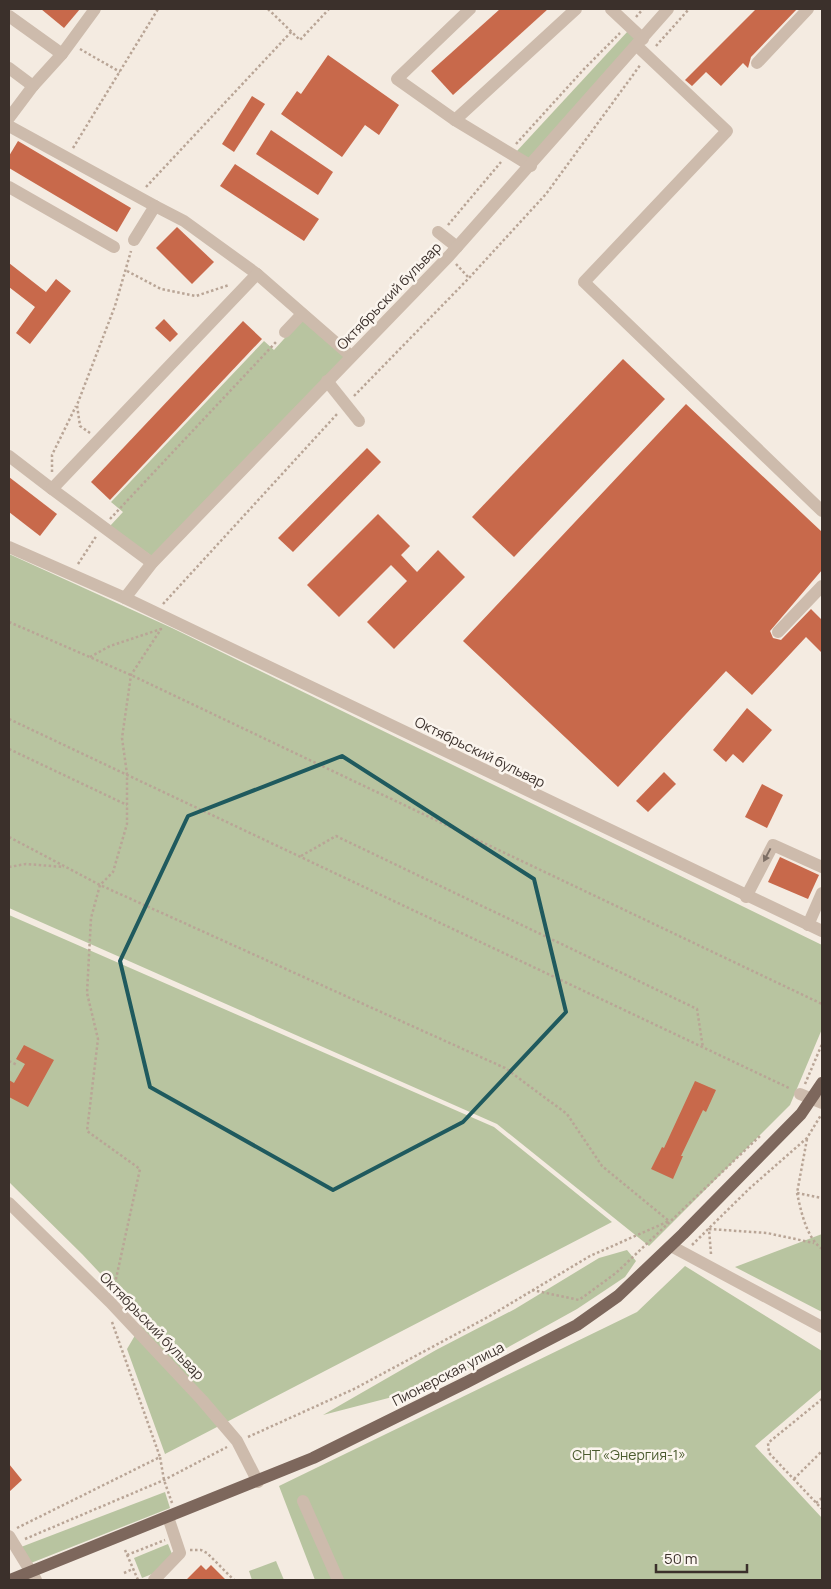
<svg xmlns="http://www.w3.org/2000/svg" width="831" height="1589" viewBox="0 0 831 1589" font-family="Manrope,sans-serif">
<rect width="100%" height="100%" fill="#f4ebe1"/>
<g fill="#b8c4a0">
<polygon points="628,31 637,40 530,160 516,152"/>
<polygon points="302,319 345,357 153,557 110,526 123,512 111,502 264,341 274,350"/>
<polygon points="9,554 172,628 822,945 822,1029 790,1105 649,1246 497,1124 9,908"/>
<polygon points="9,915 494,1127 612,1222 165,1454 127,1349 144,1320 82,1254 9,1182"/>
<polygon points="822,1234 822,1312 735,1267"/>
<polygon points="627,1250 636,1261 625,1277 577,1309 476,1365 400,1395 323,1415 436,1350 515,1309 599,1258"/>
<polygon points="685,1266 822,1351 822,1389 755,1446 822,1518 822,1580 315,1580 279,1486 637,1312"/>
<polygon points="165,1492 170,1508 31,1563 21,1547"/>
<polygon points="168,1544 172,1554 157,1572 142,1578 134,1558"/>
<polygon points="276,1561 284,1580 252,1580 249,1571"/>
</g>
<g fill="#c8694b">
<polygon points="41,9 80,9 64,28"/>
<polygon points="500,9 548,9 453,95 431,71"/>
<polygon points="756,9 797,9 751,57 748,68 743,63 721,86 706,72 692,86 685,80"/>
<polygon points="328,55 399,105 379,135 365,125 342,157 281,114 297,91 301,94"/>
<polygon points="252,96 265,104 234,152 222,144"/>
<polygon points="271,130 333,172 318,195 256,154"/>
<polygon points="18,141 131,208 117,232 9,168 9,156"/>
<polygon points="235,164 319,219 304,241 220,186"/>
<polygon points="177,227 214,262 192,284 156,248"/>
<polygon points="9,263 46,292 56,279 71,291 30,344 16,333 35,307 9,287"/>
<polygon points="164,319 178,334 170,342 155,328"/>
<polygon points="243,321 262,339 110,500 91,482"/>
<polygon points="623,359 665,399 514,557 472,517"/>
<polygon points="686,404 822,532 822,570 770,631 773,638 781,640 811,609 822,620 822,653 806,637 752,695 726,671 618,787 463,641"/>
<polygon points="367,448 381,462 293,552 278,538"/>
<polygon points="9,477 57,514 40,536 9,512"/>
<polygon points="378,514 410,546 401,555 417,572 438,550 465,577 394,649 367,622 407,581 391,565 339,617 307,585"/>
<polygon points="747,708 772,730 743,763 733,754 726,762 713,750"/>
<polygon points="664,772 676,784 648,812 636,801"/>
<polygon points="762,784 783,795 767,828 745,817"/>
<polygon points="780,857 819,875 808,899 768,882"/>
<polygon points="24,1045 54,1060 28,1107 9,1097 9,1080 14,1083 25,1064 16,1059"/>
<polygon points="695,1081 716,1090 706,1112 703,1110 681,1156 683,1156 673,1179 651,1169 662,1147 664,1148"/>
<polygon points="9,1464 22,1480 9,1492"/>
<polygon points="201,1565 206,1570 211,1565 226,1580 186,1580"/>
</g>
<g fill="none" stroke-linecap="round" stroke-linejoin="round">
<g stroke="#b9a596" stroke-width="2.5" stroke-dasharray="2.5 2.5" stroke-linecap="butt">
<polyline points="268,9 300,40 329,9"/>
<polyline points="636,17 643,9"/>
<polyline points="656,46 689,9"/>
<polyline points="80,49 120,72"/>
<polyline points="516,144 585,68 620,33"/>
<polyline points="73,148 158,9"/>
<polyline points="146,187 292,31"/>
<polyline points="448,225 501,162"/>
<polyline points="456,264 469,278"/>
<polyline points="127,271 161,289 196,296 229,285"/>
<polyline points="354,396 469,278 546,194 641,64"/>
<polyline points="90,433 80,426 77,405 115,306 131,251"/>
<polyline points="52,472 52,455 76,406"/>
<polyline points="110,519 277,341"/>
<polyline points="78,564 97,535"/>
<polyline points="163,604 338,413"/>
<polyline points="9,622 131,675 822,1004"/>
<polyline points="90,657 110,646 161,629 131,675 122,738 127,774 127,824 113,872 100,885 91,918 87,993 98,1039 87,1131 140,1169 114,1288"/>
<polyline points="9,719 789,1088"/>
<polyline points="9,749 127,805"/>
<polyline points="9,837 100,885 505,1068 567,1114 602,1166 669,1221"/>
<polyline points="301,856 336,836 697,1009 703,1048"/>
<polyline points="9,867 26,864 64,867"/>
<polyline points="9,1061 17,1065"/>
<polyline points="805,1084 822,1044"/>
<polyline points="807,1139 797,1193 822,1198"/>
<path d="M797,1193C801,1211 806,1237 822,1249"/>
<polyline points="692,1245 750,1188 807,1138 821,1115"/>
<polyline points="711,1254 709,1229 767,1233 814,1243"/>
<polyline points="532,1290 579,1300 616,1273 761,1135"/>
<polyline points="112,1322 160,1457"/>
<polyline points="822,1399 768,1443 769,1453 822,1509"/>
<polyline points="248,1437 354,1389 488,1317 590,1256 669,1221"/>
<polyline points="794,1479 822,1451"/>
<polyline points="816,1503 822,1498"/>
<polyline points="17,1528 160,1457 164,1480 172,1503"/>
<polyline points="25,1539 164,1480 227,1447"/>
<polyline points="125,1550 138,1580"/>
<polyline points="190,1550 201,1550 207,1553 234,1580"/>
<polyline points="127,1555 165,1540"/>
<polyline points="124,1573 133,1569"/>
</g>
<g stroke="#cdbbac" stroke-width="12">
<polyline points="470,9 397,79 455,120 576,9"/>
<polyline points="611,9 643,39"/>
<polyline points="9,16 62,54"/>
<polyline points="637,46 727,131 584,282 822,511"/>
<polyline points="757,63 808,9"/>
<polyline points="9,68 33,86 9,118"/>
<polyline points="33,86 62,54 95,9"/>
<polyline points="455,120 531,166"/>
<polyline points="9,126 155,206 134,240"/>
<polyline points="9,187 114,247"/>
<polyline points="155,206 184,221 257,274"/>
<polyline points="438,232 457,247"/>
<polyline points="285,332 302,314"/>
<polyline points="327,381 359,421"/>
<polyline points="9,456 52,489"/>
<polyline points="9,547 125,598 822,931"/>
<polyline points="152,563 52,489 257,274 351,356"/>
<polyline points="125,598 152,563 449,256 668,9"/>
<polyline points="778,632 822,586"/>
<polyline points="746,897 773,845 822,867"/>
<polyline points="808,925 822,893"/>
<polyline points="800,1094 822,1103"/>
<polyline points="9,1203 110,1302 202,1400 237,1441 258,1482"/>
<polyline points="671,1246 822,1327"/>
<polyline points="303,1501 338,1580"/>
<polyline points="9,1536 36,1580"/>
<polyline points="154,1580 180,1553 168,1517"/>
</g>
<polyline stroke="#7d675c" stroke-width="12" points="10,1580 313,1458 467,1382 577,1325 618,1296 683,1234 801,1114 822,1083"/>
</g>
<defs><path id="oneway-solid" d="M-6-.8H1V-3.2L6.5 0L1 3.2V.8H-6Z" transform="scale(1.25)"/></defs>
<use fill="#7d6f65" href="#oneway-solid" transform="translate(767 855) rotate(118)"/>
<path fill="none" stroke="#1f5a5e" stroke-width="4" stroke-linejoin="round" d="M342,756L534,879L566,1012L463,1122L333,1190L150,1087L120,961L188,816Z"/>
<g text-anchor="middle" stroke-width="5" stroke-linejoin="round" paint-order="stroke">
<g font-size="14" fill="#3b302b" stroke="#fbf5ee">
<text transform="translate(389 296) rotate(-46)" y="5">Октябрьский бульвар</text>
<text transform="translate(480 752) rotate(26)" y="5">Октябрьский бульвар</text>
<text transform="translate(152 1326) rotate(46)" y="5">Октябрьский бульвар</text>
<text transform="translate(448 1374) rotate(-27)" y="5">Пионерская улица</text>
</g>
<g font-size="14" fill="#4a5a2e" stroke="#fbf5ee">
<text x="629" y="1460">СНТ «Энергия-1»</text>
</g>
</g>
<rect width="831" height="1589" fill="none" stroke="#3b302b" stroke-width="20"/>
<path d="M656 1564v8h91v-8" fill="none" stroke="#3b302b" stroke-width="2.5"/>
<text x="664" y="1564" font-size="15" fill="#3b302b" stroke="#fbf5ee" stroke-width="4" paint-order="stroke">50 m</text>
</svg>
